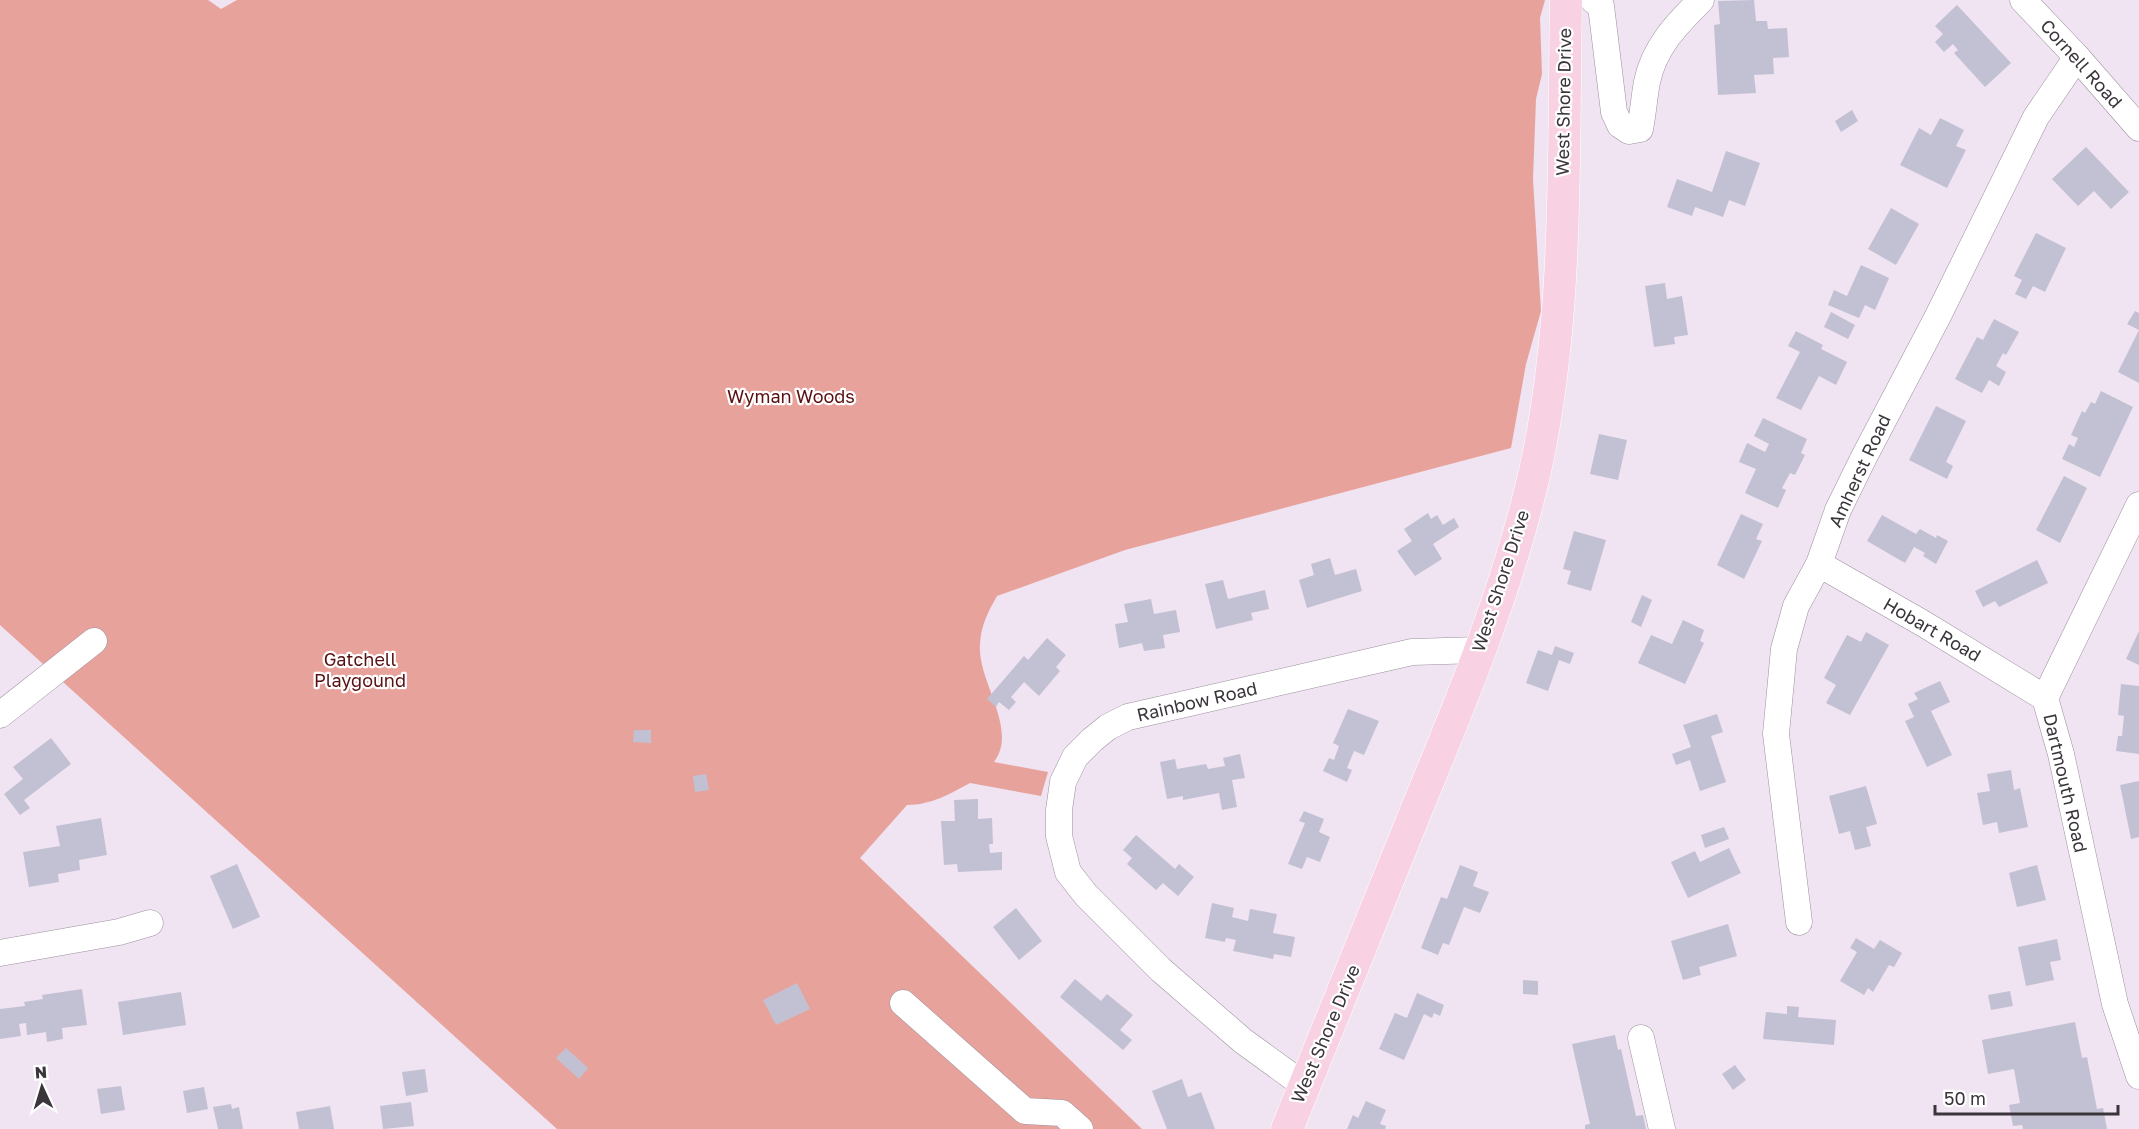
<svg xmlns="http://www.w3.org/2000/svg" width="2139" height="1129" viewBox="0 0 2139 1129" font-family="'Golos Text',sans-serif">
<rect width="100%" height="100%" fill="#f0e3f2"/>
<path fill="#e8a29c" d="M0,0H208L221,9L237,0H1545L1540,18L1542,74L1536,99L1533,179L1541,311L1526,364L1511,448L1125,550L997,596C988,612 981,625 980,644C977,681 1019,729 994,762L1048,772L1041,796L970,783C950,794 931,805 907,805L860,858L1142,1129H557L0,625Z"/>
<g fill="#c2c1d3">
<polygon points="1754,0 1756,21 1767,21 1768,29 1787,28 1789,57 1773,58 1774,74 1754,75 1756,93 1718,95 1714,25 1720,24 1718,1"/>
<polygon points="1957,5 2011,63 1985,87 1954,53 1958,50 1953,44 1944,52 1935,42 1943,34 1935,26"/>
<polygon points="1852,110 1858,121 1841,132 1835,121"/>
<polygon points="1940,118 1964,130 1956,146 1966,150 1947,188 1900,165 1919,128 1931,135"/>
<polygon points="2086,147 2129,192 2111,209 2094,191 2078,206 2052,179"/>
<polygon points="1726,151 1760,163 1745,206 1729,200 1723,217 1695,207 1692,216 1667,207 1677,179 1712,192"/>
<polygon points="1891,208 1919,224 1896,265 1868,249"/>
<polygon points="2036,233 2066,248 2045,292 2033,286 2026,299 2015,294 2022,280 2014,276"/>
<polygon points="1861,265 1889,278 1875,310 1865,305 1859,318 1828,305 1834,290 1847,296"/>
<polygon points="1665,283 1667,299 1682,296 1688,335 1674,337 1675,344 1654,347 1645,286"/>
<polygon points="2135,311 2139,313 2139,383 2118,372 2139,330 2127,324"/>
<polygon points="1831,312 1855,325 1848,339 1824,327"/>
<polygon points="1994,319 2019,332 2006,355 2003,353 1996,366 2006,372 1999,386 1989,380 1982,393 1955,379 1977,337 1983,340"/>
<polygon points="1796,331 1823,345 1821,349 1847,362 1836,385 1819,376 1801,410 1776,398 1800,352 1788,346"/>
<polygon points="2101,391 2133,407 2100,477 2062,459 2069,444 2074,447 2078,438 2071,435 2082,411 2085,413 2091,402 2095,404"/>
<polygon points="1936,406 1966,421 1946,462 1953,466 1947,479 1909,460"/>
<polygon points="1763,418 1807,439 1801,453 1805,455 1795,475 1790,473 1782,488 1786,490 1778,508 1745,493 1756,469 1739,462 1747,443 1765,452 1769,444 1754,436"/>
<polygon points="1599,434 1627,440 1618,480 1590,474"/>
<polygon points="2064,476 2087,488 2060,543 2036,530"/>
<polygon points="1428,513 1431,519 1437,515 1443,525 1454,518 1459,527 1433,544 1442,559 1415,576 1397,551 1412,541 1404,529"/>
<polygon points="1741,514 1763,524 1756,539 1762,541 1744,579 1717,565"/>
<polygon points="1882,515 1916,534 1920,529 1936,538 1937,535 1948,541 1936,564 1923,556 1925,553 1914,547 1905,563 1867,541"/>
<polygon points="1574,531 1606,540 1591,591 1567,584 1571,571 1563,569"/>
<polygon points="1330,558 1335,575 1356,569 1362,591 1307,608 1299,580 1314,575 1311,564"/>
<polygon points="2037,560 2048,583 1999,607 1995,601 1983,607 1975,591"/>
<polygon points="1223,580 1228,599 1265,590 1269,609 1251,613 1253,620 1216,629 1205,584"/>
<polygon points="1642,595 1652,600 1641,627 1631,622"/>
<polygon points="1151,599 1154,614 1176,610 1180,632 1163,635 1165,648 1144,651 1142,643 1119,648 1115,624 1128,622 1124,604"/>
<polygon points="1683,620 1704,630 1700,641 1704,643 1685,684 1638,663 1651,635 1672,644"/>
<polygon points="2139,631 2139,665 2126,659"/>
<polygon points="1866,632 1889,645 1850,715 1826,703 1836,685 1824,678 1847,635 1861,642"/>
<polygon points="1047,638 1066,655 1056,667 1060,671 1039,696 1024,682 1011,697 1016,702 1009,710 999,702 996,707 987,699 1024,656 1028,660"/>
<polygon points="1555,646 1574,653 1570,664 1559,660 1548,691 1526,683 1538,650 1552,655"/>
<polygon points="1940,681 1950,702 1931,711 1952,755 1927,767 1905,721 1914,717 1908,704 1918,699 1914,693"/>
<polygon points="2121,684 2139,686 2139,754 2116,751 2118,736 2122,736 2124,716 2118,715"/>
<polygon points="1348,709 1379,721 1364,755 1354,751 1347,768 1352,770 1347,782 1323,771 1329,758 1334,760 1339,746 1333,743"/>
<polygon points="1717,714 1723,732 1711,736 1726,782 1700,791 1690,760 1676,765 1672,754 1691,747 1683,725"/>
<polygon points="634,730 651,730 651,743 633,742"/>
<polygon points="51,738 71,764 24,800 30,808 20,815 4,794 23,779 13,767"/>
<polygon points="1240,754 1245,778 1232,780 1237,807 1222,810 1219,793 1183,800 1183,796 1167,799 1160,762 1175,759 1177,769 1206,764 1208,769 1225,766 1223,758"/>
<polygon points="2011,770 2014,790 2020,788 2028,827 1999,833 1997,822 1983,825 1977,793 1990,791 1987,774"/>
<polygon points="706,774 709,790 695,792 693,776"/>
<polygon points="2139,781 2139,837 2131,839 2120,785"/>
<polygon points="1866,786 1877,824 1866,827 1871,846 1855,850 1850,831 1839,834 1829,796"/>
<polygon points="978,799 978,819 992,818 993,844 989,844 990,853 1002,852 1002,870 958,872 957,864 944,865 941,821 955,821 954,800"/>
<polygon points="1304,811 1324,819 1319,832 1330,837 1320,862 1307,857 1302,869 1288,864 1305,823 1299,821"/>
<polygon points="101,818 107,855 79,860 80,870 58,874 59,882 29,887 23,852 60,846 56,826"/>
<polygon points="1724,827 1729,839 1705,848 1701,835"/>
<polygon points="1136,835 1175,869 1179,864 1194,877 1178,896 1163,883 1156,890 1127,864 1132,858 1123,850"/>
<polygon points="1729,848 1741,873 1688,898 1671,862 1695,851 1700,862"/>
<polygon points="237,864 260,917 233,929 210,876"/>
<polygon points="1460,865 1478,872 1473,886 1489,892 1480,913 1464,907 1449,945 1443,943 1438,955 1421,948 1441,897 1447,899"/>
<polygon points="2037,865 2046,900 2017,907 2009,873"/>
<polygon points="1212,903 1234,908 1232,917 1248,921 1250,909 1277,914 1273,933 1295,937 1291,957 1274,954 1273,959 1233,951 1236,940 1226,938 1225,942 1205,938"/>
<polygon points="1016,908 1042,941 1019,960 993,927"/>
<polygon points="1728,924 1737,956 1699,967 1701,975 1683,980 1671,941"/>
<polygon points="1856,938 1874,949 1880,940 1902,953 1894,967 1889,965 1873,992 1868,988 1864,995 1840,981 1857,952 1850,948"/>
<polygon points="2057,939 2061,960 2050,962 2054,980 2026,986 2018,947"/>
<polygon points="1075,979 1101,1001 1107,994 1133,1015 1120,1030 1132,1040 1123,1050 1060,997"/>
<polygon points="1523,980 1538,981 1538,995 1523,994"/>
<polygon points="797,983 810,1009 776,1025 763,1000"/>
<polygon points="82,989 87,1025 62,1028 63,1039 47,1042 46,1032 27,1035 26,1023 19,1024 21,1036 0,1039 0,1009 25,1006 24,1002 43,999 42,995"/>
<polygon points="2010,991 2013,1006 1991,1010 1988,995"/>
<polygon points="181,992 186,1025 123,1035 118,1002"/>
<polygon points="1417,993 1444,1005 1440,1016 1434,1013 1432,1018 1424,1014 1404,1060 1379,1049 1395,1013 1407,1018"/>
<polygon points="1787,1006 1799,1007 1798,1017 1836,1020 1834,1045 1763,1039 1766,1012 1787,1014"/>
<polygon points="2075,1022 2082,1058 2087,1057 2097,1109 2103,1108 2107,1129 2023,1129 2022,1125 2013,1126 2009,1105 2020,1103 2014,1069 1988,1074 1982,1040"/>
<polygon points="1615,1035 1618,1050 1621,1049 1636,1116 1643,1115 1646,1129 1585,1129 1585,1125 1590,1124 1572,1044"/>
<polygon points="566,1048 588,1068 579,1079 556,1058"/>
<polygon points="1735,1065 1746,1080 1733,1090 1722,1074"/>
<polygon points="425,1069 428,1092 406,1096 402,1072"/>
<polygon points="1182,1079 1188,1097 1201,1092 1215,1129 1167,1129 1152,1091"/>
<polygon points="121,1086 125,1110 101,1114 97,1089"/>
<polygon points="204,1087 208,1109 187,1113 183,1091"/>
<polygon points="1366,1101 1386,1110 1380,1124 1386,1126 1385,1129 1347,1129 1353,1115 1358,1118"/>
<polygon points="411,1102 414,1126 383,1129 380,1106"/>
<polygon points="231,1104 232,1109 239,1107 243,1129 218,1129 213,1107"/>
<polygon points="330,1106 334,1129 299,1129 296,1112"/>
</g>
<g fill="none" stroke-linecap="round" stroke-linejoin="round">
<g stroke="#9c909e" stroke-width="27">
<g id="minor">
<path d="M1593,0L1601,6L1614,112L1620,125L1629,131L1640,129C1643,114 1644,98 1647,82C1654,47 1677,24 1701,0"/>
<polyline points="2023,0 2077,57 2139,128"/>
<polyline points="2139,505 2045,698 2061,754 2115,1004 2139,1076"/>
<polyline points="1819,564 1924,624 2045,698"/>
<polyline points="0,715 94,641"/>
<polyline points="1799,922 1776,734 1784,649 1796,606 1819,564 1838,510 1864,457 1938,316 2036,117 2077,57"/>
<polyline points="0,953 119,932 150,923"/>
<polyline points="903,1003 1025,1111 1062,1113 1080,1129"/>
<polyline points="1641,1038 1662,1129"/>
<polyline points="1305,1086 1243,1041 1161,970 1086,895 1068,872 1059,836 1059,810 1063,782 1075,757 1092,740 1108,727 1128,717 1412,652 1479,650"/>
</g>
</g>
<g stroke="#fff" stroke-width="33">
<path id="major" d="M1287,1129C1331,1022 1374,914 1418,806C1463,697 1509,586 1535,471C1569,317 1563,157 1566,0"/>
</g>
<use href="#minor" stroke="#fff" stroke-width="26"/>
<use href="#major" stroke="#f8d2e2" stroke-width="32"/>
</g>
<g text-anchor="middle" stroke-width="4.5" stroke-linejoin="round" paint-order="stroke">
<g font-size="18" fill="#3a353b" stroke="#fff">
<text transform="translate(2081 64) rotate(48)" y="6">Cornell Road</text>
<text transform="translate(1564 102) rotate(-89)" y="6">West Shore Drive</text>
<text transform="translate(1860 471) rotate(-65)" y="6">Amherst Road</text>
<text transform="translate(1501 581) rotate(-72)" y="6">West Shore Drive</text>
<text transform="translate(1932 630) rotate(30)" y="6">Hobart Road</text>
<text transform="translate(1197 702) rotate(-13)" y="6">Rainbow Road</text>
<text transform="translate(2065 783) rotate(77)" y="6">Dartmouth Road</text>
<text transform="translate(1326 1034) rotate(-67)" y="6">West Shore Drive</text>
</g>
<g font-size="18" fill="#581012" stroke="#fff">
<text x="791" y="403">Wyman Woods</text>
<text x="360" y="666">Gatchell<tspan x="360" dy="21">Playgound</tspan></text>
</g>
</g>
<g transform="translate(42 1087) rotate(356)" stroke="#ffffff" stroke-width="4.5" paint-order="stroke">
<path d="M0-4.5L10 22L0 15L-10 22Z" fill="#3a353b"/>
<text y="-9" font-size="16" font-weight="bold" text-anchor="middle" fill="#3a353b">N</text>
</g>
<path d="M1935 1105v9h183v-9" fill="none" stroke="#3a353b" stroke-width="3"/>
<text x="1944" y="1105" font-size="18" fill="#3a353b" stroke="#ffffff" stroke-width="4.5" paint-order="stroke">50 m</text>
</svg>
